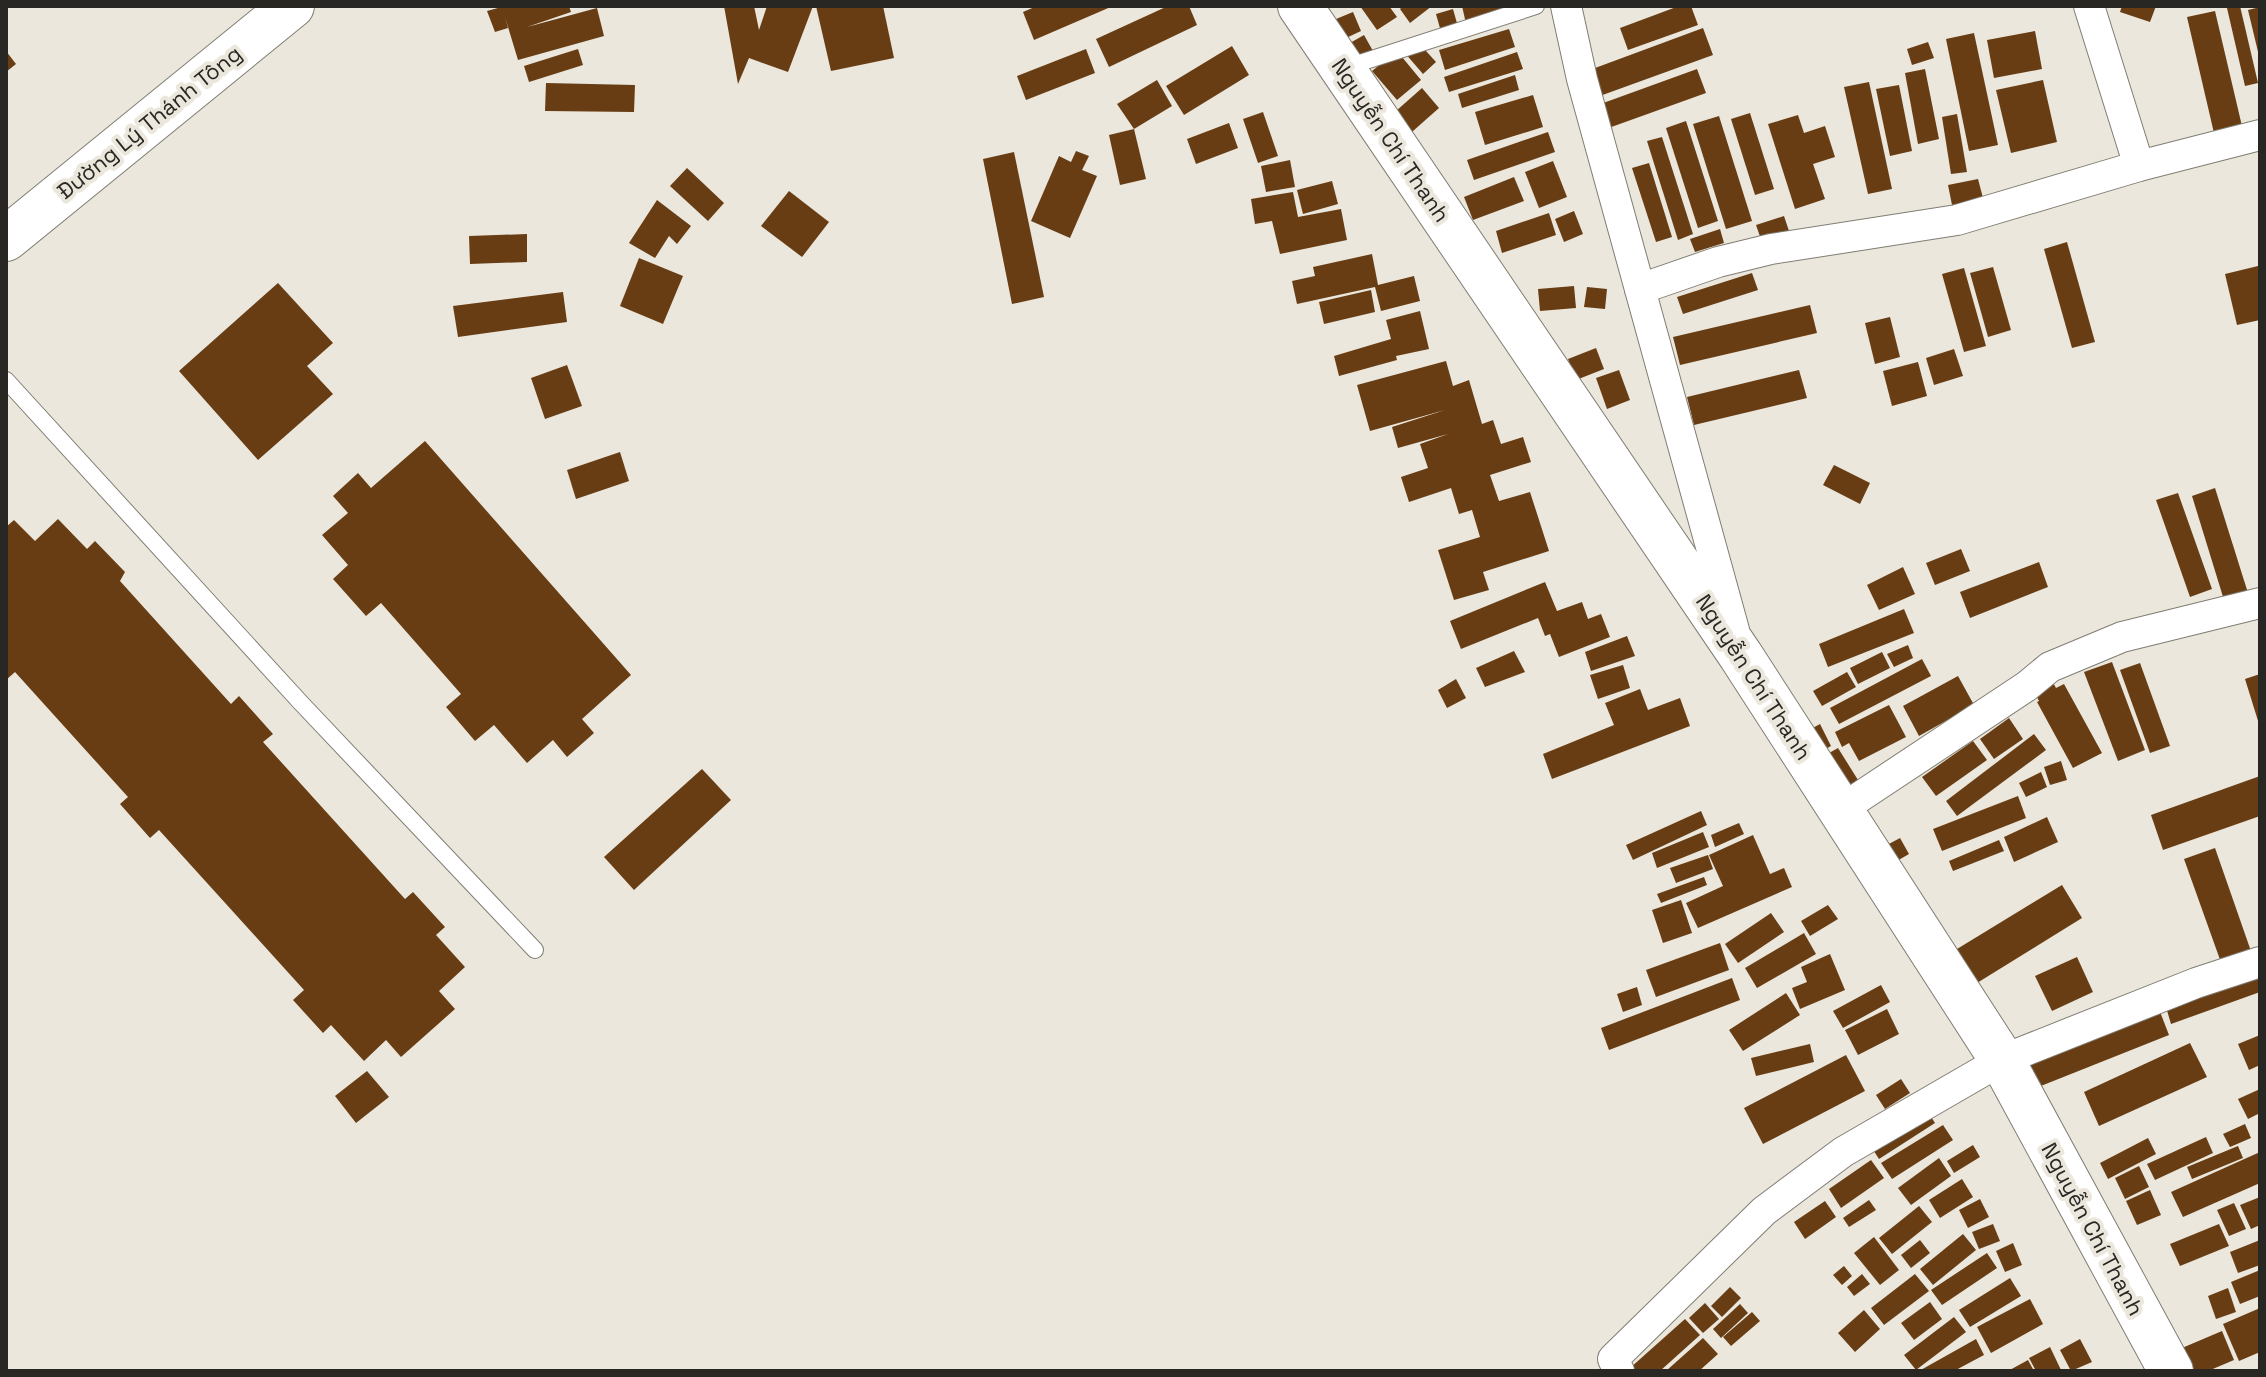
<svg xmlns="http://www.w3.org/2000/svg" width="2266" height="1377" font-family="'Space Grotesk',sans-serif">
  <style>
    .building { fill: #683d14 }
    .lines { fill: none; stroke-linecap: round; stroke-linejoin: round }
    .lane-casing { stroke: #807d73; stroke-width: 18 }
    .street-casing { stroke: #807d73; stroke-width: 32 }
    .secondary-casing { stroke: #807d73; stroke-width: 46 }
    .lane { stroke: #fff; stroke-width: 16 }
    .street { stroke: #fff; stroke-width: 30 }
    .secondary { stroke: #fff; stroke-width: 44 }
    .labels { text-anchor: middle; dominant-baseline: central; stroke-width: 8; stroke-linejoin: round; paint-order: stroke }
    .street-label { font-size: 22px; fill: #282723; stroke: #ebe7dc }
  </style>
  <rect width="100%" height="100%" fill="#ebe7dc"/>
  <!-- building -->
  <g class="building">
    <path d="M505,6H569L571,12L527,27L597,8L604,36L518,60L505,17L508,28L495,32L487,11Z"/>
    <path d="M724,6H754L759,30L767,6H813L788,72L749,58L738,84Z"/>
    <path d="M816,6H883L894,58L831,71Z"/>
    <path d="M1037,6H1113L1034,40L1023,12Z"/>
    <path d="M1168,6H1189L1197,25L1109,67L1096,39Z"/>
    <path d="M1360,6H1389L1397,17L1377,30Z"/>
    <path d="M1403,6H1432L1410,23L1400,9Z"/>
    <path d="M1462,6H1504L1507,19L1467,28Z"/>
    <path d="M1679,6H1691L1698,25L1628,50L1620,28Z"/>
    <path d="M2122,6H2156L2150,22L2120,12Z"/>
    <path d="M2240,6L2258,83L2245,86L2227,8Z"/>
    <path d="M2260,7V56H2259L2248,10Z"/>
    <path d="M1453,9L1460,34L1443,39L1436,14Z"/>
    <path d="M2215,11L2245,139L2217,146L2187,17Z"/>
    <path d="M1353,12L1361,31L1344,39L1336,19Z"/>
    <path d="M1703,28L1713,55L1597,97L1587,71Z"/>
    <path d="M1509,29L1515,47L1445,70L1439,50Z"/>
    <path d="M2035,31L2042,69L1994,78L1987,40Z"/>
    <path d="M1974,33L1998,145L1969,151L1946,39Z"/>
    <path d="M1364,35L1373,51L1345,67L1336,51Z"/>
    <path d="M1417,41L1436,62L1423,74L1404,52Z"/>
    <path d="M1928,42L1934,58L1912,65L1907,49Z"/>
    <path d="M1232,46L1249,75L1184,115L1166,86Z"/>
    <path d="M578,49L583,65L529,82L524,66Z"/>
    <path d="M1086,49L1095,73L1026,100L1017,76Z"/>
    <path d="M6,51L16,64L6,72Z"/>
    <path d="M1397,51L1421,80L1397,100L1372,71Z"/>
    <path d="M1517,52L1523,69L1449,92L1444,77Z"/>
    <path d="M1697,69L1706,93L1603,130L1595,106Z"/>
    <path d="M1925,69L1939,139L1918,144L1905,73Z"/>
    <path d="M1515,75L1519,90L1462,108L1458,94Z"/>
    <path d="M1157,80L1172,106L1134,129L1117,104Z"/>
    <path d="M2043,80L2057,142L2011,153L1996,90Z"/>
    <path d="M1869,82L1892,189L1868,194L1844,87Z"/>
    <path d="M546,83L635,85L634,112L545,111Z"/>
    <path d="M1899,85L1912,151L1890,156L1876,89Z"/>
    <path d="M1422,88L1439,108L1404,139L1387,119Z"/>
    <path d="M1533,95L1543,127L1485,145L1475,112Z"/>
    <path d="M1263,112L1278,156L1258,163L1243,119Z"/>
    <path d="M1750,113L1774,189L1755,195L1731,119Z"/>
    <path d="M1957,114L1967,172L1951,174L1942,117Z"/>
    <path d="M1798,115L1804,133L1825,126L1835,157L1813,164L1825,199L1795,209L1768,124Z"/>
    <path d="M1719,116L1752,221L1726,229L1693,124Z"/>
    <path d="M1686,121L1718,221L1698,228L1666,128Z"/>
    <path d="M1229,123L1238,148L1196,164L1187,139Z"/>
    <path d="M1134,129L1146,179L1120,185L1109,135Z"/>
    <path d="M1548,132L1555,152L1474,180L1467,160Z"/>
    <path d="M1662,137L1693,234L1678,240L1647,141Z"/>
    <path d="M1076,151L1089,156L1082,170L1097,176L1070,238L1031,221L1059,156L1071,162Z"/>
    <path d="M1014,152L1044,297L1012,304L983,159Z"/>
    <path d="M1290,160L1295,187L1266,192L1261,166Z"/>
    <path d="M1553,161L1567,197L1539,208L1525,172Z"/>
    <path d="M1649,163L1672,237L1656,242L1632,168Z"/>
    <path d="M687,168L724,203L708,221L670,186Z"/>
    <path d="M1514,177L1524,201L1473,220L1464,197Z"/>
    <path d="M1978,179L1983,198L1952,205L1948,185Z"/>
    <path d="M1332,181L1338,204L1303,214L1297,190Z"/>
    <path d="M789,191L829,222L802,257L761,226Z"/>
    <path d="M1293,192L1298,217L1341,209L1347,240L1280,254L1272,221L1255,224L1251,199Z"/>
    <path d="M657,200L691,226L677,244L669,236L655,258L629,243Z"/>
    <path d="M1574,211L1583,234L1564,242L1555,219Z"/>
    <path d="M1549,213L1556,235L1502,253L1496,231Z"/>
    <path d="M1784,216L1791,237L1763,245L1756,225Z"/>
    <path d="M1720,229L1724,243L1695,252L1690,239Z"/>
    <path d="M527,234V262L470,264L469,236Z"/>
    <path d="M2067,242L2095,342L2072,348L2044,249Z"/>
    <path d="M1372,254L1378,285L1414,276L1420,301L1381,311L1375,287L1297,304L1292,281L1315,276L1313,267Z"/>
    <path d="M639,258L683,276L663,324L620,306Z"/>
    <path d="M2258,266L2260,320L2237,325L2225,274Z"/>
    <path d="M1993,267L2011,330L1988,337L1970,273Z"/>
    <path d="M1964,268L1986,346L1964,352L1942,274Z"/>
    <path d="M1752,273L1758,290L1683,314L1677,297Z"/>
    <path d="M278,283L333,343L307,366L333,394L258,460L179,371Z"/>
    <path d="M1574,286L1576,308L1540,311L1538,289Z"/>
    <path d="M1587,287L1607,289L1605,309L1584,307Z"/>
    <path d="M1371,290L1375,312L1324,324L1319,302Z"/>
    <path d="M563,292L567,322L458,337L453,306Z"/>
    <path d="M1810,305L1817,333L1680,365L1673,337Z"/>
    <path d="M1420,311L1429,349L1396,356L1397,360L1339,376L1334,356L1391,339L1386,320Z"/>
    <path d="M1890,317L1900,357L1875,364L1865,323Z"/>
    <path d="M1596,348L1604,369L1576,380L1568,359Z"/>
    <path d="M1954,349L1963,376L1934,385L1926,358Z"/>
    <path d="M1446,361L1453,386L1469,380L1482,424L1493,420L1501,444L1523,437L1531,462L1490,475L1499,501L1530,492L1549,551L1483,572L1489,590L1454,600L1438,550L1480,537L1472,510L1459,514L1451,488L1409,502L1401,477L1428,468L1420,444L1448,434L1398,448L1392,427L1445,410L1370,431L1357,385Z"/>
    <path d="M1918,362L1927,396L1892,406L1883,371Z"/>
    <path d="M567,365L582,406L545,419L531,378Z"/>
    <path d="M1619,370L1630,400L1607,409L1596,378Z"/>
    <path d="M1799,370L1807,398L1694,425L1687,397Z"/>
    <path d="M425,441L631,675L582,719L594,733L567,757L553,740L527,763L494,725L475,741L446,707L461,694L381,603L366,616L333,579L348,565L322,535L348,513L333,496L358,473L371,488Z"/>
    <path d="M620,452L629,481L576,499L567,470Z"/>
    <path d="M1834,465L1870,483L1860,504L1823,485Z"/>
    <path d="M2215,488L2248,593L2224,600L2192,496Z"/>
    <path d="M2178,493L2212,589L2190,597L2156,500Z"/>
    <path d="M58,519L87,549L95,541L125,572L120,581L231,704L239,696L273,734L263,742L405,899L413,892L445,927L436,935L465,967L439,991L455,1009L401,1057L386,1040L364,1061L331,1025L323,1033L293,1000L304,990L159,830L150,838L120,804L128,797L15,672L6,680V527L14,520L35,541Z"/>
    <path d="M1961,549L1970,571L1935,585L1926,563Z"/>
    <path d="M2039,562L2048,587L1970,618L1960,592Z"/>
    <path d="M1903,567L1915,594L1879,610L1867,585Z"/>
    <path d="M1545,582L1557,611L1582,602L1588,619L1601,614L1610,637L1559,657L1550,634L1545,636L1538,618L1461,649L1450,621Z"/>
    <path d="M1904,609L1914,633L1828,667L1819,644Z"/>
    <path d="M1627,636L1635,656L1591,671L1585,652Z"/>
    <path d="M1908,645L1913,658L1894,667L1887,654Z"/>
    <path d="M1514,651L1525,672L1485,687L1476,668Z"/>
    <path d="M1882,652L1890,668L1858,684L1850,668Z"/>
    <path d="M1922,659L1931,676L1839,724L1830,708Z"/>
    <path d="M2112,662L2145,750L2118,761L2084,672Z"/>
    <path d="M2140,663L2170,746L2150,753L2120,670Z"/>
    <path d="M1623,665L1630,688L1598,699L1590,675Z"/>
    <path d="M1847,672L1856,687L1822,706L1813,691Z"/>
    <path d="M2260,674V724H2259L2245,679Z"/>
    <path d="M1958,676L1974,705L1919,736L1903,706Z"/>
    <path d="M1456,679L1466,698L1447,708L1438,690Z"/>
    <path d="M2051,679L2056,688L2064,684L2102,753L2073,768L2037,702L2039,701L2033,689Z"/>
    <path d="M1640,689L1648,710L1680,698L1690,726L1552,779L1543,754L1614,725L1605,703Z"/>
    <path d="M1889,705L1906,737L1859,761L1849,743L1842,747L1835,732Z"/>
    <path d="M2009,718L2023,739L1994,759L1980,739Z"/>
    <path d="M1820,724L1831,746L1811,757L1800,735Z"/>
    <path d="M2034,734L2046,750L1957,816L1946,801Z"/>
    <path d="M1973,741L1987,760L1936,796L1922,777Z"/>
    <path d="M1838,748L1858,780L1835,794L1815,761Z"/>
    <path d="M2061,761L2067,780L2050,785L2044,767Z"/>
    <path d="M702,769L731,800L634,890L604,857Z"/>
    <path d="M2041,772L2047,787L2026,797L2019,783Z"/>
    <path d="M2260,776V816L2163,850L2151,815Z"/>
    <path d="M2018,796L2026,818L1942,851L1933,829Z"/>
    <path d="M1701,811L1707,825L1633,860L1626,845Z"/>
    <path d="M2047,817L2058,842L2014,862L2004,837Z"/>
    <path d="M1739,823L1744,834L1715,847L1711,835Z"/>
    <path d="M1703,832L1709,847L1657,868L1652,853Z"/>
    <path d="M1753,835L1770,874L1784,868L1792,887L1698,928L1686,903L1723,886L1709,855Z"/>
    <path d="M1900,838L1909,854L1883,869L1874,852Z"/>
    <path d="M1999,840L2004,851L1953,871L1949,861Z"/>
    <path d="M2215,848L2253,957L2223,968L2184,859Z"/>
    <path d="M1708,855L1713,869L1676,883L1670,868Z"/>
    <path d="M1704,877L1707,885L1661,903L1657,894Z"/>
    <path d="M2062,885L2082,918L1977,983L1957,949Z"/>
    <path d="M1681,900L1692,933L1663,943L1652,910Z"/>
    <path d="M1828,905L1838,919L1810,936L1801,921Z"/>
    <path d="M1771,913L1784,932L1738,963L1725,944Z"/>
    <path d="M1804,933L1816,954L1757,988L1745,968Z"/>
    <path d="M1720,943L1729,970L1656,997L1646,970Z"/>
    <path d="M1830,954L1845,990L1800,1009L1792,988L1807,982L1801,967Z"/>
    <path d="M2077,957L2093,992L2052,1011L2035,976Z"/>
    <path d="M2260,973V992L2171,1024L2166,1007Z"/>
    <path d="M1732,978L1740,1000L1609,1050L1601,1028Z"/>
    <path d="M1881,985L1890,1002L1843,1028L1833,1011Z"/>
    <path d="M1637,987L1642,1005L1623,1012L1617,994Z"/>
    <path d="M1786,993L1800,1015L1743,1051L1729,1030Z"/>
    <path d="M2157,1004L2169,1035L2021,1094L2010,1063Z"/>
    <path d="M1887,1009L1899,1034L1858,1055L1845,1030Z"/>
    <path d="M2260,1035V1065L2249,1070L2238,1044Z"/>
    <path d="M2190,1043L2207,1077L2099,1126L2084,1092Z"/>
    <path d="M1810,1044L1814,1062L1756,1076L1751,1058Z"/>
    <path d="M1846,1055L1865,1091L1763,1144L1744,1108Z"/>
    <path d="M367,1071L389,1097L356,1123L335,1096Z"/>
    <path d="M1901,1079L1910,1093L1885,1109L1876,1095Z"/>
    <path d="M2260,1089V1113L2248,1119L2238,1099Z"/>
    <path d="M1926,1109L1935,1123L1879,1159L1870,1145Z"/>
    <path d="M2245,1124L2251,1138L2230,1147L2223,1134Z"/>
    <path d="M1943,1125L1953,1140L1892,1179L1881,1163Z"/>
    <path d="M2206,1137L2213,1153L2155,1180L2147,1164Z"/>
    <path d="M2148,1138L2156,1154L2108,1179L2100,1163Z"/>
    <path d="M1973,1145L1980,1157L1954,1173L1947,1161Z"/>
    <path d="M2238,1146L2243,1158L2192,1179L2187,1167Z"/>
    <path d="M2260,1152V1183L2183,1217L2171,1192Z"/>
    <path d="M1939,1158L1951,1176L1911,1205L1898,1188Z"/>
    <path d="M1871,1160L1884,1178L1841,1208L1829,1189Z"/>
    <path d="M2139,1166L2149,1187L2125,1199L2115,1178Z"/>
    <path d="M1962,1179L1973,1197L1940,1218L1929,1200Z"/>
    <path d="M2150,1190L2161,1215L2137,1225L2126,1201Z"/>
    <path d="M2260,1197V1225L2251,1229L2240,1205Z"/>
    <path d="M1980,1199L1989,1217L1968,1228L1959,1210Z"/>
    <path d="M1869,1200L1876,1210L1849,1227L1843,1218Z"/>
    <path d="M1825,1201L1836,1217L1805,1239L1794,1222Z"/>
    <path d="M2234,1203L2246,1229L2229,1236L2217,1210Z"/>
    <path d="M1919,1206L1932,1222L1892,1254L1879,1238Z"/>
    <path d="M1993,1224L2000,1241L1979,1249L1972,1232Z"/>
    <path d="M2219,1224L2229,1246L2180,1266L2170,1244Z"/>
    <path d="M1963,1234L1976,1250L1933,1285L1920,1269Z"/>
    <path d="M1874,1237L1899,1270L1880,1285L1854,1253Z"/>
    <path d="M1920,1240L1930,1253L1911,1268L1901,1255Z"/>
    <path d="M2260,1240V1265L2238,1273L2230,1252Z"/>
    <path d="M2013,1243L2022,1265L2005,1272L1996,1251Z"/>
    <path d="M1987,1253L1997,1268L1942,1305L1931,1290Z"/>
    <path d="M1844,1266L1852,1276L1842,1285L1833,1275Z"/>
    <path d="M2260,1270V1296L2240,1304L2231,1282Z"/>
    <path d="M1862,1274L1870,1284L1854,1296L1847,1287Z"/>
    <path d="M1915,1274L1929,1291L1884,1325L1871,1308Z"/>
    <path d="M2010,1278L2021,1296L1970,1327L1959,1310Z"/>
    <path d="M1730,1287L1741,1298L1722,1317L1711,1306Z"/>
    <path d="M2228,1288L2236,1312L2216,1319L2208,1296Z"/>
    <path d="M2030,1299L2043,1324L1991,1353L1977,1327Z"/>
    <path d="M1930,1302L1942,1319L1914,1340L1901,1323Z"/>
    <path d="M1705,1303L1719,1319L1703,1333L1689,1318Z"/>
    <path d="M1740,1304L1748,1313L1721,1338L1713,1329Z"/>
    <path d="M2260,1308V1352L2239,1361L2223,1324Z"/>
    <path d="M1864,1310L1880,1329L1855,1352L1838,1333Z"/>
    <path d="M1752,1312L1760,1321L1731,1346L1723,1337Z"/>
    <path d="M1954,1317L1966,1332L1916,1370L1904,1355Z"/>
    <path d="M1685,1319L1700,1335L1660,1371H1633L1630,1368Z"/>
    <path d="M2222,1331L2234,1360L2208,1371H2192L2182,1348Z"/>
    <path d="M1703,1338L1718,1354L1699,1371H1666Z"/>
    <path d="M1976,1339L1984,1355L1954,1371H1919Z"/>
    <path d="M2080,1339L2092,1362L2071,1371L2060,1350Z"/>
    <path d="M2050,1347L2061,1370L2036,1371L2029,1358Z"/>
    <path d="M2028,1360L2034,1371H2008Z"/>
  </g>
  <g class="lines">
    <!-- lane casing -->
    <g class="lane-casing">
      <g id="lane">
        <path d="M1344,68L1536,6"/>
        <path d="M6,380L301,703L535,950"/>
      </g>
    </g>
    <!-- street casing -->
    <g class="street-casing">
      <g id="street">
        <path d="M1566,6L1582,79L1734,630"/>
        <path d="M2089,6L2139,166"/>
        <path d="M1640,289L1718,262L1771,249L1957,220L2139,166L2260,135"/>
        <path d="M1840,810L2027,686L2050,667L2122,637L2260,603"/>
        <path d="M1619,1371L1613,1359L1764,1211L1843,1152L2002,1060L2196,983L2260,962"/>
      </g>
    </g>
    <!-- secondary casing -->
    <g class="secondary-casing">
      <g id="secondary">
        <path d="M1300,6L1741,656L2002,1060L2171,1371"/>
        <path d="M6,239L292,6"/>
      </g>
    </g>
    <!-- lane -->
    <use href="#lane" class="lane"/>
    <!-- street -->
    <use href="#street" class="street"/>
    <!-- secondary -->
    <use href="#secondary" class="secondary"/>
  </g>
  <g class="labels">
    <!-- street labels -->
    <g class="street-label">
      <text transform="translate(149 122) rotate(-39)">Đường Lý Thánh Tông</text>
      <text transform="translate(1391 140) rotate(56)">Nguyễn Chí Thanh</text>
      <text transform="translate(1754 677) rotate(57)">Nguyễn Chí Thanh</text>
      <text transform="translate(2093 1229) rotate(62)">Nguyễn Chí Thanh</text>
    </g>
  </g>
  <!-- border -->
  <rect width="2266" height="1377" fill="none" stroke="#282723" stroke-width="16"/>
</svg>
